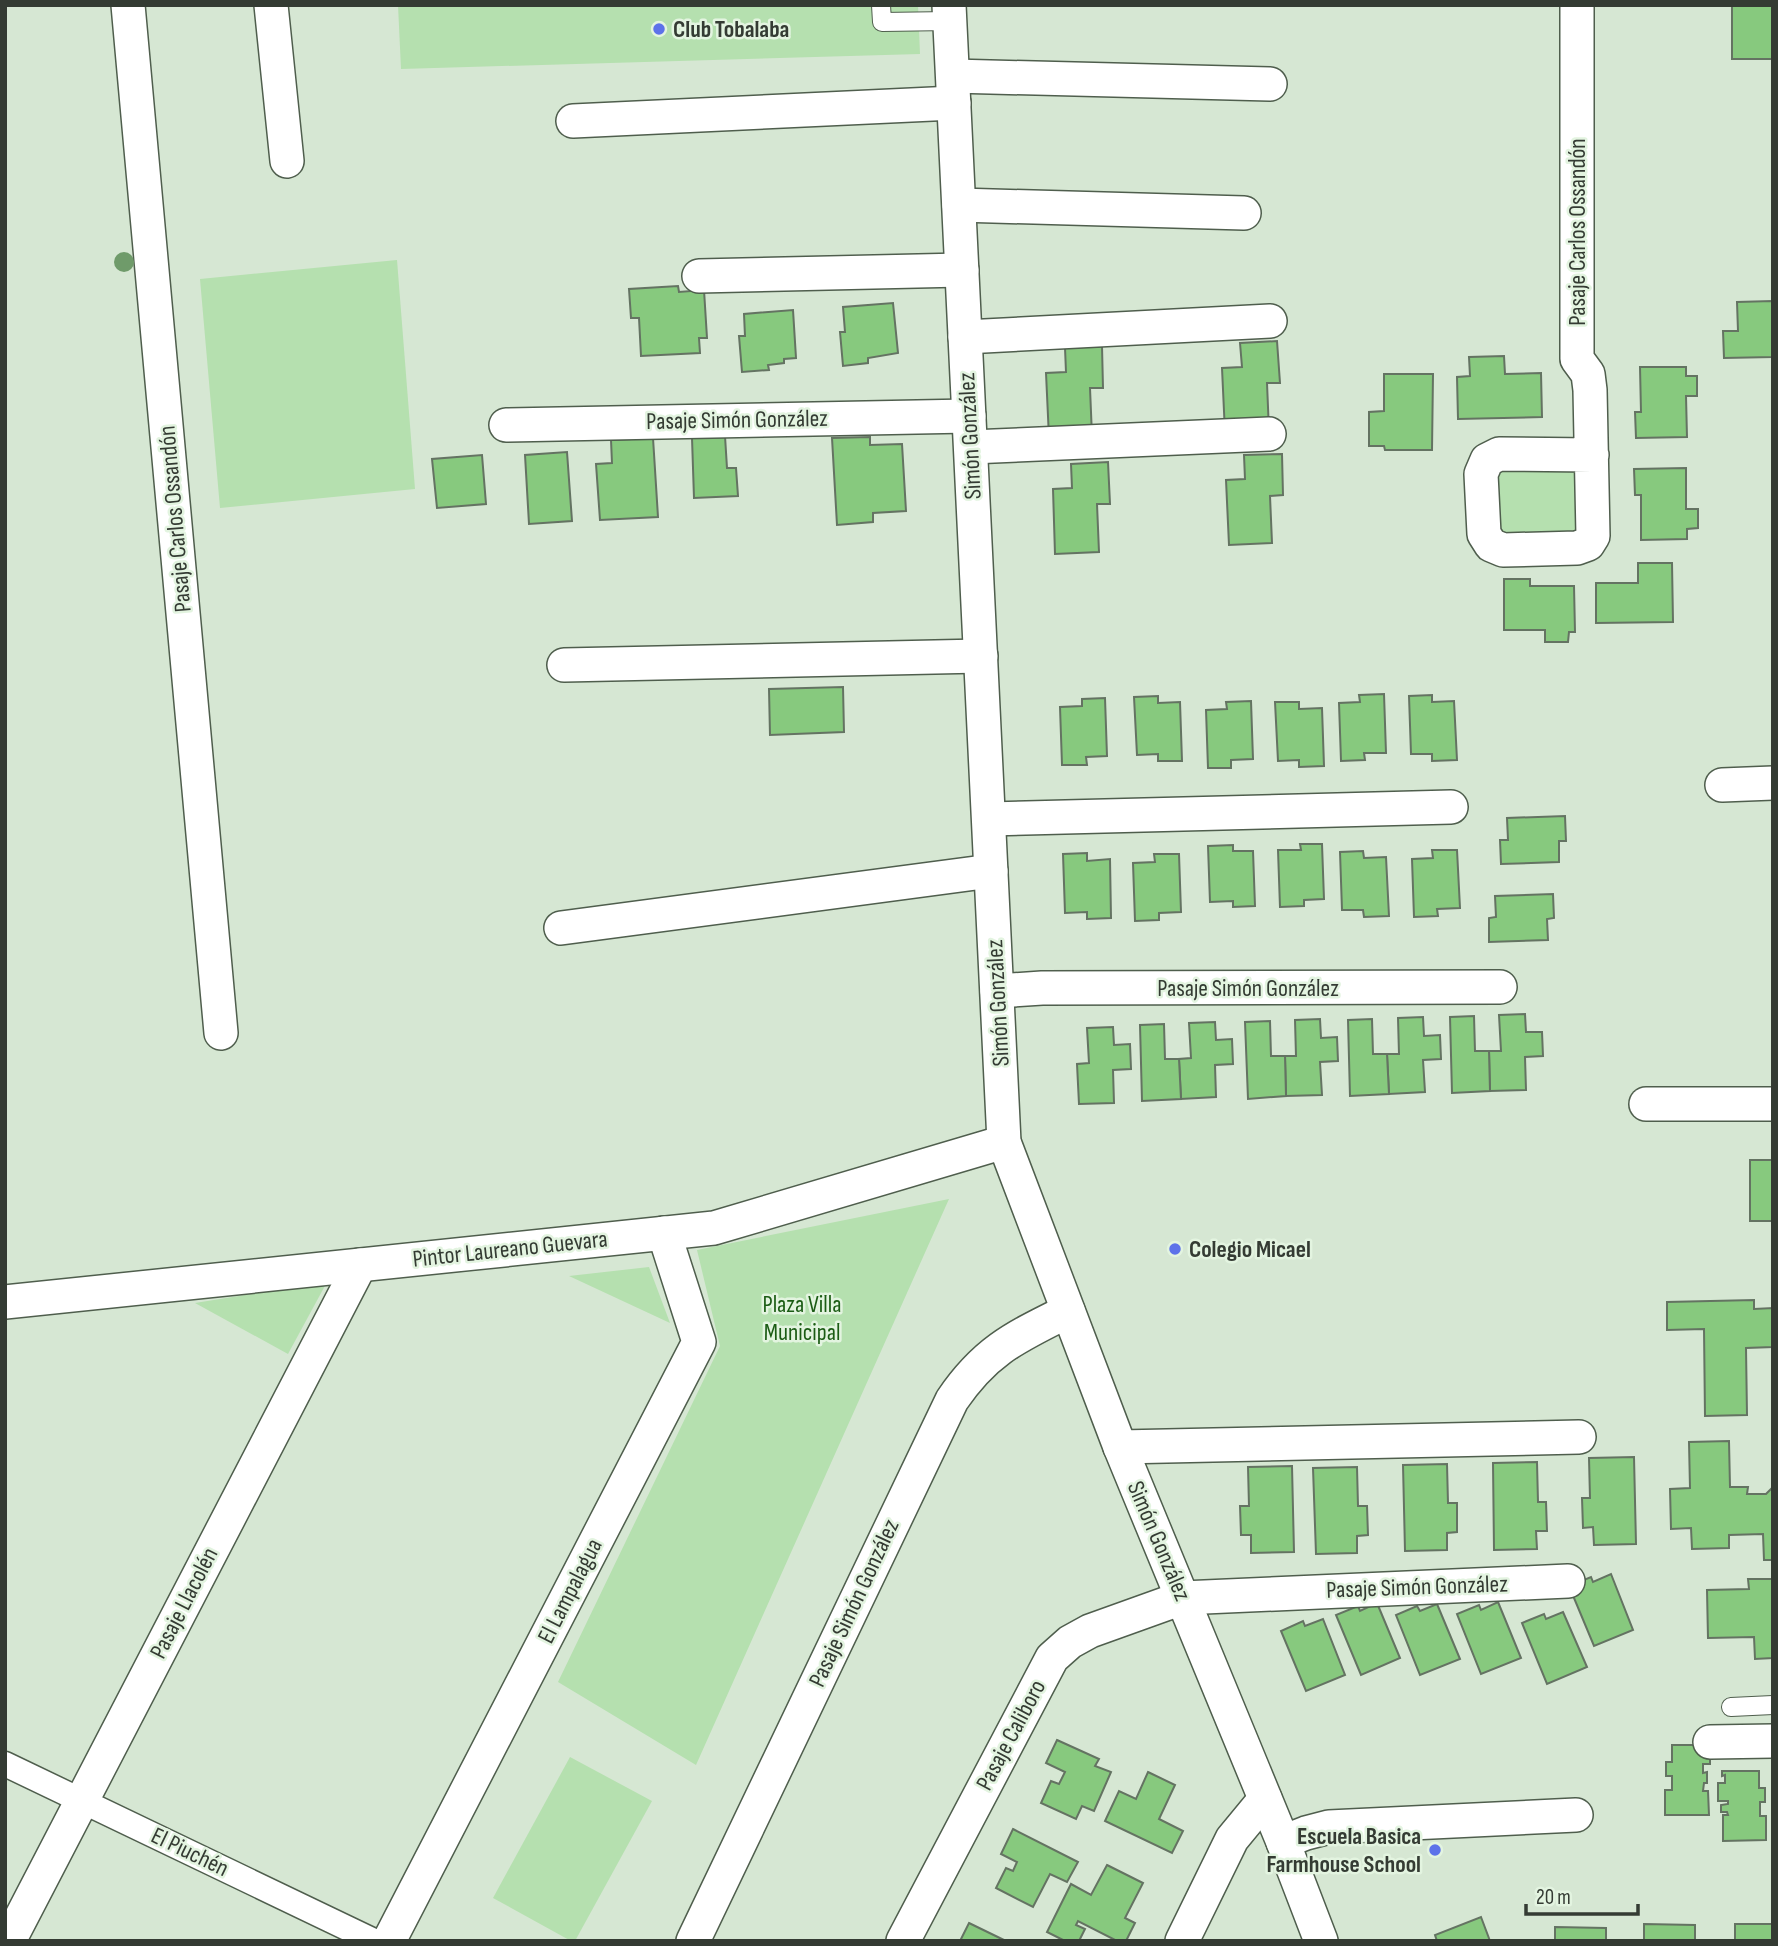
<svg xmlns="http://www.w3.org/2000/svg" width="1778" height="1946" font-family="'Sofia Sans Condensed',sans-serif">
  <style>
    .green { fill: #b5e0af }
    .building { fill: #87c97e; stroke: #647362; stroke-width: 2 }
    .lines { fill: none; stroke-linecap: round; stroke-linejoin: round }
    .service-casing { stroke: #4f5e4d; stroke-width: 20 }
    .pedestrian-casing { stroke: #4f5e4d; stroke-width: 27 }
    .minor-casing { stroke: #4f5e4d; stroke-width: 36 }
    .service { stroke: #fff; stroke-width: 18 }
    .pedestrian { stroke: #fff; stroke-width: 24 }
    .minor { stroke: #fff; stroke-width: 33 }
    .tree { fill: #6f9b6a }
    .poi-dot { fill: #5d72e9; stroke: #e3f4e0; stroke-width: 2.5 }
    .labels { text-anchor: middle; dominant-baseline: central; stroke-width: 5; stroke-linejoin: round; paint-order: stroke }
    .poi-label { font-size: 24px; font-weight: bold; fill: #343b33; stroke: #e3f4e0; text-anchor: start }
    .street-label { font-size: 24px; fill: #343b33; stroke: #e3f4e0 }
    .park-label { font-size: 24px; fill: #1b5c14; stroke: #e3f4e0 }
  </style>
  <rect width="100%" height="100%" fill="#d6e7d3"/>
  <!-- green -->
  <g class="green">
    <path d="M398,5H918L920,54L401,69Z"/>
    <path d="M397,260L415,489L220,508L200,279Z"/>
    <path d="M1580,467V536H1497V468Z"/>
    <path d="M949,1199L696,1765L558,1682L720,1346L697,1250Z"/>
    <path d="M649,1267L670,1323L569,1276Z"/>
    <path d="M327,1282L288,1354L195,1303Z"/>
    <path d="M570,1757L652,1801L575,1941H571L493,1898Z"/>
  </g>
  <!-- building -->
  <g class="building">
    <rect x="1732" y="5" width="41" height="54"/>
    <path d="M678,286L679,292L704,290L707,338H699L700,353L641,356L639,318H631L629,289Z"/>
    <path d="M1772,301L1773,357L1724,358L1723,331H1738L1737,302Z"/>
    <path d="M893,303L898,353L868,358V363L843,366L840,332H845L843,307Z"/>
    <path d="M793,310L796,358L784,359V363L768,365L769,370L742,372L739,336H745L744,314Z"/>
    <path d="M1277,341L1280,383H1267L1269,431L1225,433L1222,368L1242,367L1240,343Z"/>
    <path d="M1102,346L1103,388H1090L1092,436L1049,438L1046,373L1066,372L1065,348Z"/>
    <path d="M1504,356L1505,374L1541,373L1542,417L1458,419L1457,377L1470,376L1469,357Z"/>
    <path d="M1640,367H1686V376H1697V396H1686L1687,437L1636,438L1635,412H1641Z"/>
    <path d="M1384,374H1433L1432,450H1385L1384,446H1369V412L1384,411Z"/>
    <path d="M725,436L727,468H736L738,496L694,498L692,438Z"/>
    <path d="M870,437V445L902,444L906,511L873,513V522L837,525L832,438Z"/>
    <path d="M653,438L658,517L600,520L596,464L612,463L611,440Z"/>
    <path d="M567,452L572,521L529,524L525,455Z"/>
    <path d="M1282,454L1283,495L1270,496L1272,543L1229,545L1226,480L1245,479L1244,455Z"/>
    <path d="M482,455L486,504L437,508L432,459Z"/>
    <path d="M1108,462L1110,504H1097L1099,552L1055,554L1053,489L1072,488L1071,464Z"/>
    <path d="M1686,468V509H1698V528L1687,529V539L1641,540V495H1635L1634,469Z"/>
    <path d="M1638,563H1672L1673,622L1596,623V583H1638Z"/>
    <path d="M1504,579H1530V586H1574L1575,632H1569L1568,642H1545V630H1504Z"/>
    <path d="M843,687L844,732L770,735L769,689Z"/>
    <path d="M1384,694L1386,753H1364L1365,760L1341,761L1339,703L1360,702L1359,695Z"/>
    <path d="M1432,695V702L1454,701L1457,760L1432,761V754H1411L1409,696Z"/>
    <path d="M1158,696V703L1180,702L1182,761H1158V754L1137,755L1134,697Z"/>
    <path d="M1105,698L1107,756L1086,757L1087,765H1062L1060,707L1082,706V699Z"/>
    <path d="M1251,701L1253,759L1231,760V768H1208L1206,710L1227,709L1226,702Z"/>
    <path d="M1275,702H1299V709L1322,708L1324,766L1299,767V760L1278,761Z"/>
    <path d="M1565,816L1566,841H1559V862L1501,864L1500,840H1508L1507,818Z"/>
    <path d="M1300,844H1322L1324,899L1304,900V906L1280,907L1278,850H1301Z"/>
    <path d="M1233,845V851H1253L1255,906L1233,907V901L1210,902L1208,846Z"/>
    <path d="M1432,850H1457L1460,908L1437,909L1438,916L1414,917L1412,859L1433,858Z"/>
    <path d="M1363,851L1364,858L1386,857L1389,916L1364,917L1363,910H1342L1340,852Z"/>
    <path d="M1087,853V861L1110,859L1111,918L1087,919V912L1065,913L1063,854Z"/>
    <path d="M1154,854H1179L1181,912L1159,913V920L1135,921L1133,863L1155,862Z"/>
    <path d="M1553,894L1554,918L1547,919L1548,940L1489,942V918L1496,917L1495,896Z"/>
    <path d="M1525,1014L1526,1032H1542L1543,1056L1525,1057L1526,1090L1490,1091L1489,1051H1501L1499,1015Z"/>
    <path d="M1474,1016L1475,1051H1489L1490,1091L1452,1093L1450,1017Z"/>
    <path d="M1423,1017L1424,1036L1440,1035L1441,1059L1423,1060L1425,1092L1389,1094L1387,1054H1399L1398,1018Z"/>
    <path d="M1320,1019L1321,1038L1337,1037L1338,1061L1320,1062L1322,1095L1286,1096L1285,1056H1296L1295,1020Z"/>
    <path d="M1372,1019L1373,1054H1387L1389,1094L1350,1096L1348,1020Z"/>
    <path d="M1270,1021L1271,1056H1285L1286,1096L1248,1099L1245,1022Z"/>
    <path d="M1215,1022L1216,1040L1232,1039L1233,1064L1215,1065L1216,1097L1181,1099L1179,1059L1191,1058L1189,1023Z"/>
    <path d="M1164,1024L1165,1059H1179L1181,1099L1142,1101L1140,1025Z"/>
    <path d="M1113,1027L1114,1045L1130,1044L1131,1069L1113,1070L1114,1103L1079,1104L1077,1064L1089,1063L1087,1028Z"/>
    <rect x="1750" y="1160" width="23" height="61"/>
    <path d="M1754,1300V1309L1773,1308V1347L1746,1348L1747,1415L1705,1416L1704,1329L1667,1330V1302Z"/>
    <path d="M1729,1441L1730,1487H1748L1747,1494H1766L1773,1487V1560H1764L1763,1534L1729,1535V1548L1692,1549L1691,1528L1671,1529L1670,1489L1690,1488L1689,1442Z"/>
    <path d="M1634,1457L1636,1544L1594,1545L1593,1527L1583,1528L1582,1498H1590L1589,1458Z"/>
    <path d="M1537,1462L1538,1502H1546L1547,1531H1536L1537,1549L1494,1550L1493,1463Z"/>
    <path d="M1447,1464L1448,1503H1457V1532L1447,1533V1550L1405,1551L1403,1465Z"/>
    <path d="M1292,1466L1294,1552L1251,1553V1535H1241L1240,1506H1249L1248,1467Z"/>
    <path d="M1357,1467L1358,1506H1367L1368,1535L1357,1536V1553L1316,1554L1313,1468Z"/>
    <path d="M1611,1574L1633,1630L1594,1646L1569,1586L1591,1577L1593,1582Z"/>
    <path d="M1748,1579H1773V1658L1755,1659L1754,1637L1708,1638L1707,1590L1749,1589Z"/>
    <path d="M1498,1602L1521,1658L1481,1674L1457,1614L1479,1605L1481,1610Z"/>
    <path d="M1377,1603L1400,1658L1361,1675L1336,1615L1358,1606L1360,1611Z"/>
    <path d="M1437,1604L1460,1659L1420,1675L1396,1615L1417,1606L1420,1611Z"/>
    <path d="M1563,1612L1587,1667L1547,1684L1522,1623L1544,1614L1546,1619Z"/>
    <path d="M1323,1619L1345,1675L1306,1691L1281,1631L1303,1621L1305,1626Z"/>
    <path d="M1057,1740L1099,1759L1095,1766L1111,1772L1094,1811L1082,1806L1076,1819L1041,1803L1051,1781L1059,1784L1065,1772L1046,1763Z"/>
    <path d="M1672,1745H1710V1764H1703V1773L1707,1772V1783H1704L1703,1791H1708L1709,1815H1665V1790H1672V1776H1666V1762H1672Z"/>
    <path d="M1722,1771H1759V1788H1765V1802H1760V1816H1766V1840L1723,1841V1815H1728L1727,1812H1721V1805L1728,1804V1801H1718V1783H1725V1775L1722,1776Z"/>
    <path d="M1148,1772L1175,1785L1159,1819L1183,1831L1172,1853L1105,1821L1119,1791L1136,1799Z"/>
    <path d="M1013,1829L1078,1862L1067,1882L1050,1874L1033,1907L996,1888L1006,1868L1013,1871L1017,1862L1001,1854Z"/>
    <path d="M1107,1865L1143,1883L1125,1918L1135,1923L1126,1941H1117L1078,1921L1076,1925L1085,1929L1079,1941H1065L1047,1932L1071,1884L1091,1895Z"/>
    <path d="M1481,1917L1490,1941H1437L1435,1935Z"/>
    <path d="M969,1923L1006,1941H960Z"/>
    <path d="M1644,1924L1695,1925V1941H1644Z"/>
    <rect x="1735" y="1924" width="38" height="17"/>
    <path d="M1555,1927L1606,1928V1941H1555Z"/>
  </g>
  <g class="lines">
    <!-- service casing -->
    <g class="service-casing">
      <g id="service">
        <path d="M881,5L882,22L950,21"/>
        <path d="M1731,1707L1773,1705"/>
      </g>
    </g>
    <!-- pedestrian casing -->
    <g class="pedestrian-casing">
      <path id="pedestrian" d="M5,1764L374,1941"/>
    </g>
    <!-- minor casing -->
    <g class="minor-casing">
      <g id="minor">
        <path d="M128,5L221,1033"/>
        <path d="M271,5L287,161"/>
        <path d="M949,5L1004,1142L1120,1447L1283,1842L1321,1941"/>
        <path d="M1577,5V359L1588,374L1590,390L1593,536L1588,544L1577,548L1503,550L1491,545L1484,534L1481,474L1487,460L1499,454L1592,455"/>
        <path d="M953,76L1270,84"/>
        <path d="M573,121L954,103"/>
        <path d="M959,205L1244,213"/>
        <path d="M699,276L962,270"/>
        <path d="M965,337L1270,321"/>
        <path d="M506,425L969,416"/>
        <path d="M971,447L1269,434"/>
        <path d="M564,665L981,656"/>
        <path d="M1722,785L1773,783"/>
        <path d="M989,819L1451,807"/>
        <path d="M561,928L991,871"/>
        <path d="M997,991L1042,988L1500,987"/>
        <path d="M1646,1104H1773"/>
        <path d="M5,1302L714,1228L1004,1142"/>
        <path d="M1120,1447L1579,1437"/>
        <path d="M1710,1742L1773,1741"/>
        <path d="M1283,1842L1306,1833L1329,1827L1576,1815"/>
        <path d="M9,1941L360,1265"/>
        <path d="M389,1941L699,1342L664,1233"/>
        <path d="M693,1941L952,1400C986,1350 1016,1337 1068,1311"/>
        <path d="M903,1941L1052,1658L1070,1642L1090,1631L1182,1598L1568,1581"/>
        <path d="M1182,1941L1232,1839L1265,1799"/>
      </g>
    </g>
    <!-- service -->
    <use href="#service" class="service"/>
    <!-- pedestrian -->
    <use href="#pedestrian" class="pedestrian"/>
    <!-- minor -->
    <use href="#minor" class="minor"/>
  </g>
  <!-- trees -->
  <circle class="tree" cx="124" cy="262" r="10"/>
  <!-- markers -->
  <g class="poi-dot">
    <circle cx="659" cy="29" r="7"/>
    <circle cx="1175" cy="1249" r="7"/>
    <circle cx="1435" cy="1850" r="7"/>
  </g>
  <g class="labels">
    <!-- poi labels -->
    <g class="poi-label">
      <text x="673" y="29">Club Tobalaba</text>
      <text x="1189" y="1249">Colegio Micael</text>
      <text x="1421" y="1836" text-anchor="end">Escuela Basica<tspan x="1421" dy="28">Farmhouse School</tspan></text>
    </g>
    <!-- street labels -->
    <g class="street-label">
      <text transform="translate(1577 232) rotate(-90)">Pasaje Carlos Ossandón</text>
      <text transform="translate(737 420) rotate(-1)">Pasaje Simón González</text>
      <text transform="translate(970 436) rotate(-93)">Simón González</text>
      <text transform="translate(175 519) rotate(-95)">Pasaje Carlos Ossandón</text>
      <text x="1248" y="988">Pasaje Simón González</text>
      <text transform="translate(998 1003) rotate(-93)">Simón González</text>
      <text transform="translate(510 1249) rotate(-6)">Pintor Laureano Guevara</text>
      <text transform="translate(1159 1541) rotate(67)">Simón González</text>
      <text transform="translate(1417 1587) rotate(-2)">Pasaje Simón González</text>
      <text transform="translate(570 1591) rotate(-63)">El Lampalagua</text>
      <text transform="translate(184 1603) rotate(-63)">Pasaje Llacolén</text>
      <text transform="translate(854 1603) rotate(-65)">Pasaje Simón González</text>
      <text transform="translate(1011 1735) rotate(-62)">Pasaje Caliboro</text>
      <text transform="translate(190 1852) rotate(26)">El Piuchén</text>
    </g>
    <!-- park labels -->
    <g class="park-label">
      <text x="802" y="1304">Plaza Villa<tspan x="802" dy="28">Municipal</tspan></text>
    </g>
  </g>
  <!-- border -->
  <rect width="1778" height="1946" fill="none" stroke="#343b33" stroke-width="14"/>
  <!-- scale -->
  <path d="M1526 1904v10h112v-10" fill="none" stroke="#343b33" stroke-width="3.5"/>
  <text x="1536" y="1904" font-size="21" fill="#343b33" stroke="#e3f4e0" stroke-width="5" paint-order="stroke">20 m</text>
</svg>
